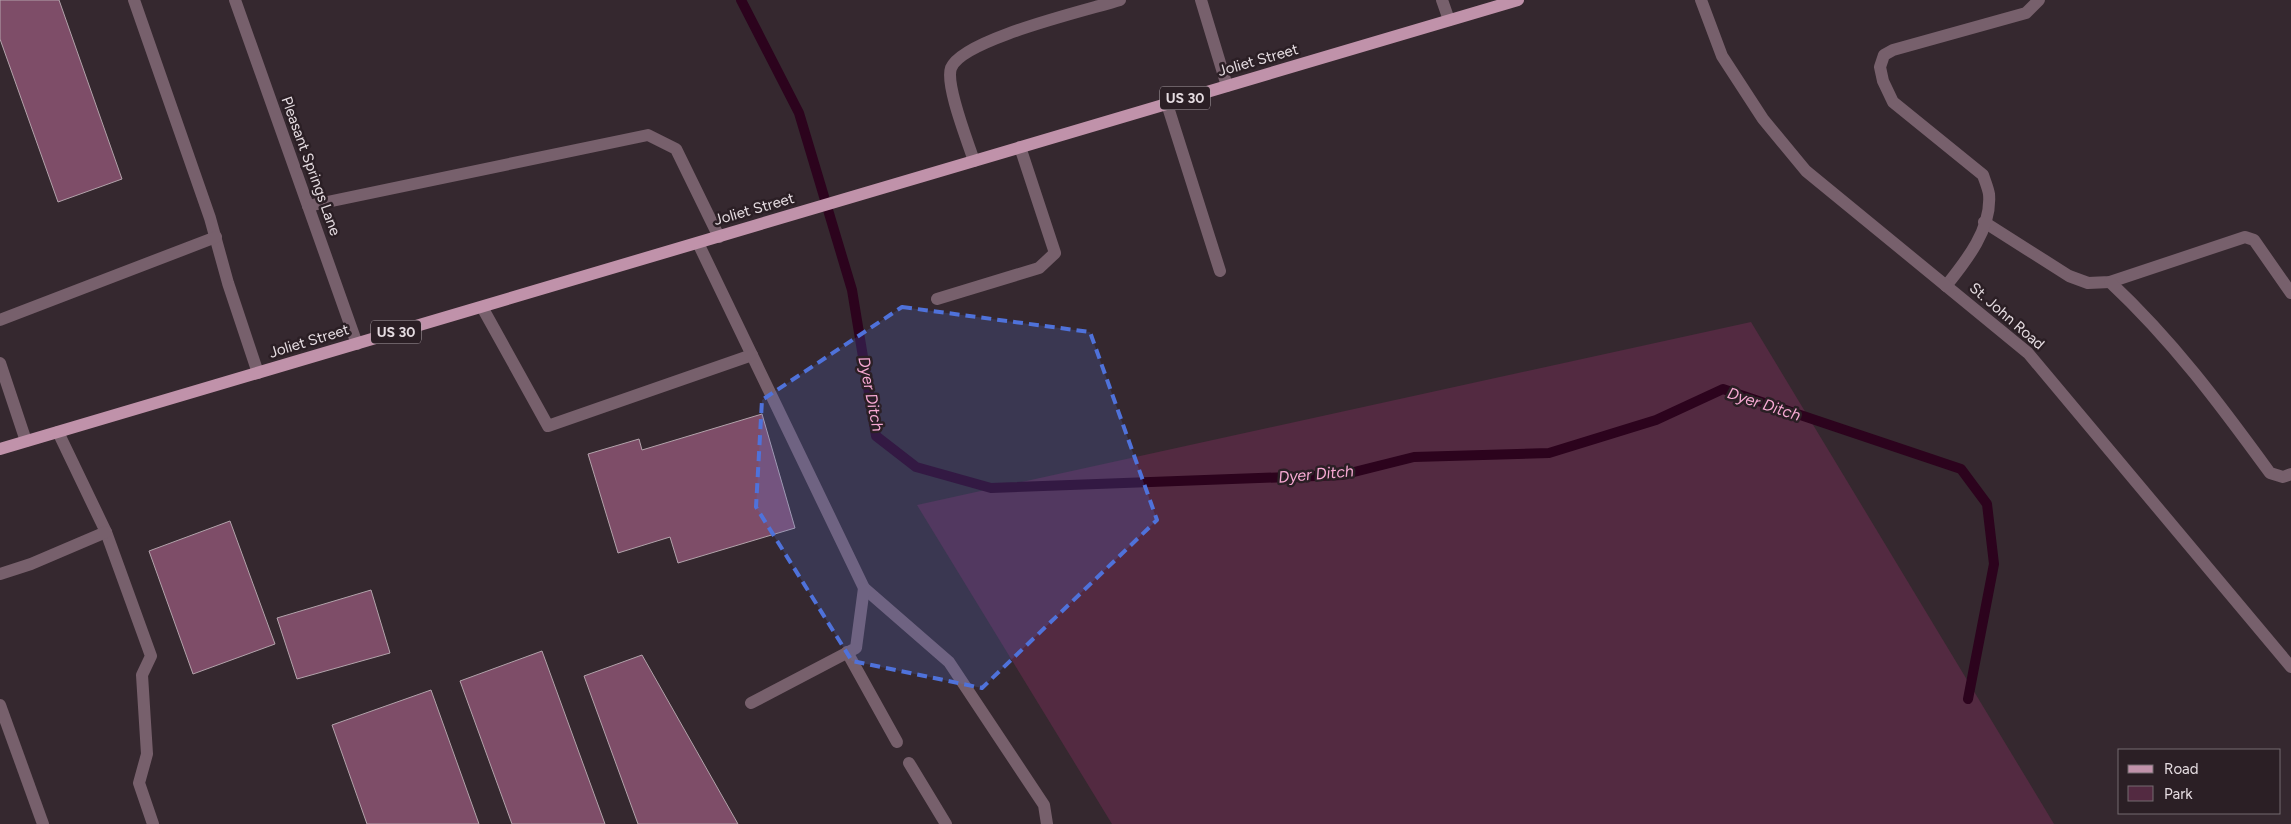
<svg xmlns="http://www.w3.org/2000/svg" width="2291" height="824" font-family="Figtree,sans-serif">
  <style>
    .green { fill: #532a41 }
    .lines { fill: none; stroke-linecap: round; stroke-linejoin: round }
    .stream { stroke: #2c031d; stroke-width: 10 }
    .building { fill: #7e4d68; stroke: #b3a3ab }
    .lane { stroke: #77606c; stroke-width: 12 }
    .street { stroke: #77606c; stroke-width: 12 }
    .primary { stroke: #c092aa; stroke-width: 12 }
    .marked { fill: #4f72da; fill-opacity: 0.2; stroke: #4f72da; stroke-width: 4; stroke-dasharray: 10 6; stroke-linejoin: round }
    .labels { text-anchor: middle; dominant-baseline: central; stroke-width: 5; stroke-linejoin: round; paint-order: stroke }
    .shield { fill: #2b1f25; stroke: #ada3a9; stroke-width: 1 }
    .shield-label { font-size: 14px; font-weight: bold; fill: #e5dce1 }
    .street-label { font-size: 15px; fill: #e5dce1; stroke: #2b1f25 }
    .water-label { font-size: 16px; font-style: italic; fill: #f7a9d3; stroke: #2b1f25 }
  </style>
  <rect width="100%" height="100%" fill="#35282f"/>
  <!-- green -->
  <path class="green" d="M1751,322L2054,824H1112L917,505Z"/>
  <g class="lines">
    <!-- stream -->
    <path class="stream" d="M741,0L799,113L852,290L876,436L916,467L991,488L1342,475L1414,457L1549,453L1656,420L1723,389L1961,469L1987,504L1994,564L1968,699"/>
  </g>
  <!-- building -->
  <g class="building">
    <path d="M0,0H59L122,179L58,202L0,39Z"/>
    <path d="M762,414L795,528L678,563L670,537L618,553L588,454L639,439L642,450Z"/>
    <path d="M230,521L275,644L193,674L149,551Z"/>
    <path d="M371,590L390,653L297,679L277,618Z"/>
    <path d="M542,651L605,824H512L460,681Z"/>
    <path d="M642,655L738,824H638L584,676Z"/>
    <path d="M431,690L479,824H367L332,725Z"/>
  </g>
  <g class="lines">
    <!-- lane -->
    <g class="lane">
      <path d="M134,0L210,218L228,283L258,373"/>
      <path d="M1201,0L1227,86"/>
      <path d="M1442,0L1449,20"/>
      <path d="M1167,104L1220,271"/>
      <path d="M974,161C968,142 945,85 951,68C962,39 1088,10 1120,0"/>
      <path d="M308,206L648,135L676,149L719,237"/>
      <path d="M1984,222L2069,276L2088,283L2110,282L2245,237L2254,240L2291,293"/>
      <path d="M698,243L864,588L949,662L1044,805L1047,824"/>
      <path d="M2110,282C2173,341 2219,403 2270,473L2283,477L2291,474"/>
      <path d="M1946,286C1966,261 1992,229 1989,194C1988,188 1985,181 1983,175L1893,102L1883,81L1880,67L1884,55L1893,50L2026,13L2039,0"/>
      <path d="M937,299L1039,268L1055,253L1020,147"/>
      <path d="M482,307L548,426L752,355"/>
      <path d="M0,320L216,237"/>
      <path d="M0,363L26,441"/>
      <path d="M58,432L106,532L151,656L142,675L147,754L139,783L153,824"/>
      <path d="M0,574L31,564L106,532"/>
      <path d="M847,652L897,742"/>
      <path d="M751,703L856,648L864,588"/>
      <path d="M0,705L43,824"/>
      <path d="M909,763L946,824"/>
    </g>
    <!-- street -->
    <g class="street">
      <path d="M235,0L357,344"/>
      <path d="M1701,0L1722,56L1763,119L1806,171L2028,353L2291,667"/>
    </g>
    <!-- primary -->
    <path class="primary" d="M0,449L1518,0"/>
  </g>
  <!-- marked area -->
  <path class="marked" d="M902,307L1090,332L1157,520L982,688L852,661L756,507L762,400Z"/>
  <g class="labels">
    <!-- shield labels -->
    <g class="shield">
      <rect x="1160" y="86.5" width="50" height="23" rx="4"/>
      <rect x="371" y="320.5" width="50" height="23" rx="4"/>
    </g>
    <g class="shield-label">
      <text x="1185" y="98">US 30</text>
      <text x="396" y="332">US 30</text>
    </g>
    <!-- street labels -->
    <g class="street-label">
      <text transform="translate(1258 60) rotate(-16)">Joliet Street</text>
      <text transform="translate(311 166) rotate(70)">Pleasant Springs Lane</text>
      <text transform="translate(754 209) rotate(-16)">Joliet Street</text>
      <text transform="translate(2007 316) rotate(41)">St. John Road</text>
      <text transform="translate(309 341) rotate(-17)">Joliet Street</text>
    </g>
    <!-- water labels -->
    <g class="water-label">
      <text transform="translate(871 394) rotate(79)">Dyer Ditch</text>
      <text transform="translate(1764 404) rotate(18)">Dyer Ditch</text>
      <text transform="translate(1316 474) rotate(-5)">Dyer Ditch</text>
    </g>
  </g>
  <!-- legend -->
  <rect x="2118" y="749" width="162" height="65" fill="#2b1f25" stroke="#756b70"/>
  <rect x="2128" y="765" width="25" height="8" fill="#c092aa" stroke="#756b70"/>
  <text x="2164" y="774" font-size="15" fill="#e5dce1">Road</text>
  <rect x="2128" y="786" width="25" height="15" fill="#532a41" stroke="#756b70"/>
  <text x="2164" y="799" font-size="15" fill="#e5dce1">Park</text>
</svg>
